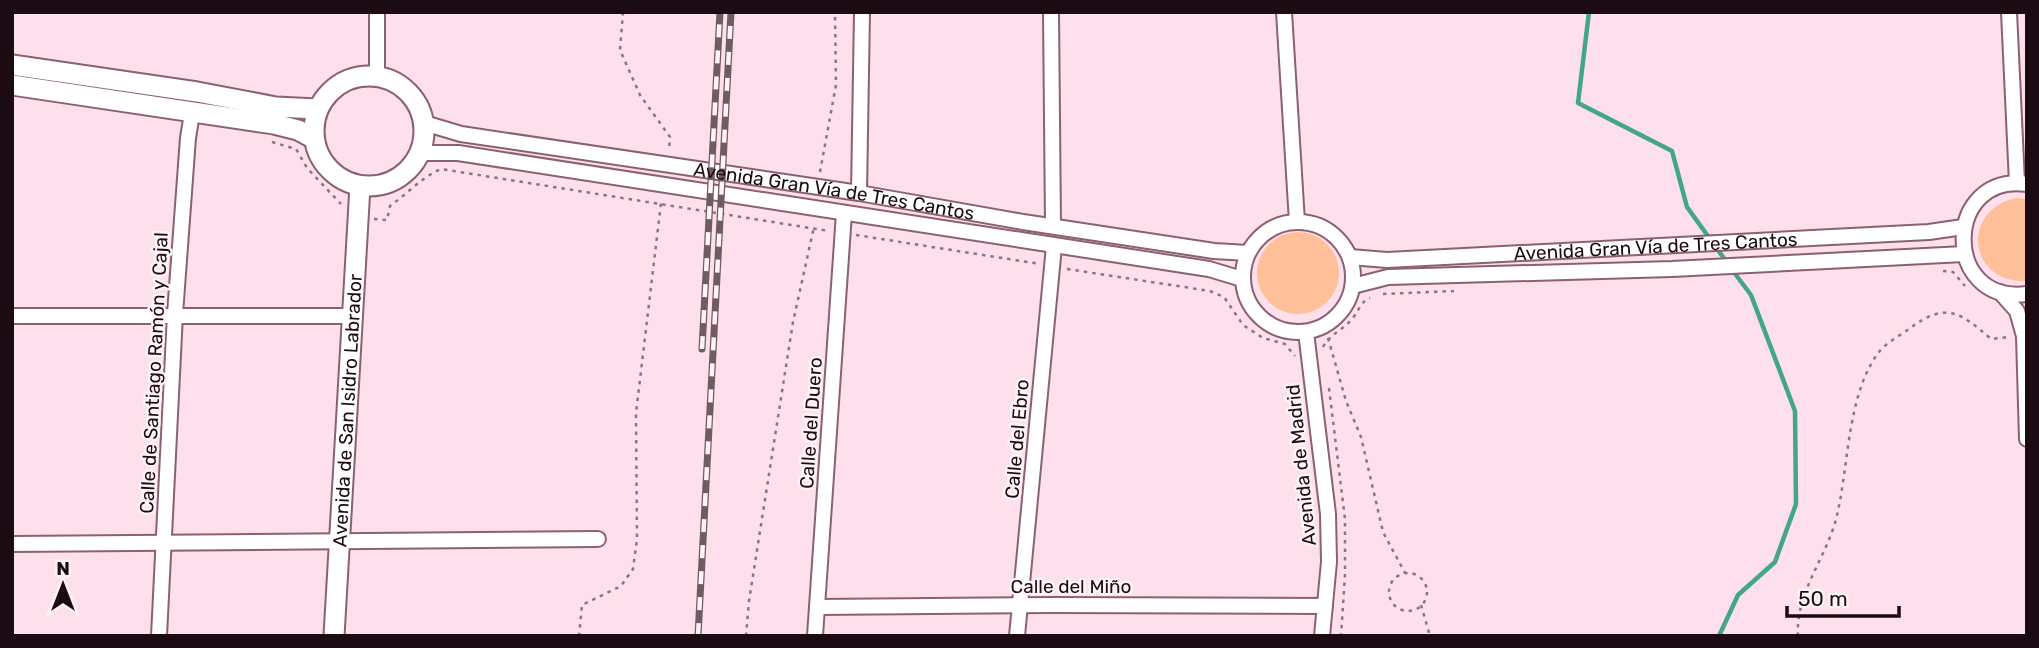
<svg xmlns="http://www.w3.org/2000/svg" width="2039" height="648" font-family="Rubik,sans-serif">
  <style>
    .green { fill: #ffbf99 }
    .lines { fill: none; stroke-linecap: round; stroke-linejoin: round }
    .stream { stroke: #43a58a; stroke-width: 4.5 }
    .street-casing { stroke: #8c6073; stroke-width: 18 }
    .secondary-casing { stroke: #8c6073; stroke-width: 23 }
    .path { stroke: #8d757f; stroke-width: 2.5; stroke-dasharray: 3.5 5; stroke-linecap: butt }
    .street { stroke: #fff; stroke-width: 14 }
    .secondary { stroke: #fff; stroke-width: 19 }
    .rail-casing { stroke: #705a64; stroke-width: 7 }
    .rail { stroke: #fef3f7; stroke-width: 4.5; stroke-dasharray: 13; stroke-linecap: butt }
    .labels { text-anchor: middle; dominant-baseline: central; stroke-width: 5; stroke-linejoin: round; paint-order: stroke }
    .street-label { font-size: 19px; fill: #1c0b13; stroke: #fef3f7 }
  </style>
  <rect width="100%" height="100%" fill="#fedfec"/>
  <!-- green -->
  <g class="green">
    <path d="M2016,198L2027,199V281C1969,284 1959,211 2016,198Z"/>
    <circle cx="1298" cy="273" r="41"/>
  </g>
  <g class="lines">
    <!-- stream -->
    <g class="stream">
      <path d="M1589,12L1578,103L1672,151L1687,207L1728,264"/>
      <path d="M1719,636L1738,595L1775,562L1796,504L1795,411L1751,295L1733,271"/>
    </g>
    <!-- street casing -->
    <g class="street-casing">
      <g id="street">
        <path d="M1051,12L1053,226"/>
        <path d="M1284,12L1297,222"/>
        <path d="M2009,12L2017,183"/>
        <path d="M377,76V12"/>
        <path id="s1" d="M424,123L461,134L859,193L1023,222L1214,251L1248,253"/>
        <path d="M420,153H458L1209,269L1242,279"/>
        <path d="M2027,184C1944,172 1941,305 2027,294"/>
        <path d="M859,193L862,12"/>
        <circle cx="1298" cy="277" r="55"/>
        <path id="s2" d="M1350,257L1387,260L1929,232L1963,227"/>
        <path d="M1353,286L1388,277L1672,269L1964,254"/>
        <path d="M2000,292L2017,311L2024,336L2027,439"/>
        <path d="M12,316H352"/>
        <path d="M1306,332L1328,514L1329,562L1322,636"/>
        <path d="M12,544L598,539"/>
        <path d="M817,607L1053,605L1325,606"/>
        <path d="M159,636L175,314L188,138L192,113"/>
        <path d="M815,636L844,213"/>
        <path d="M1017,636L1054,246"/>
      </g>
    </g>
    <!-- secondary casing -->
    <g class="secondary-casing">
      <g id="secondary">
        <path d="M12,65L197,92L276,107L317,109"/>
        <circle cx="369" cy="131" r="55"/>
        <path d="M12,85L274,124L298,130L313,138"/>
        <path id="s3" d="M334,636L360,186"/>
      </g>
    </g>
    <!-- path -->
    <g class="path">
      <path d="M623,12L620,50L640,95L670,137L669,150"/>
      <path d="M272,142L296,149L307,168L341,204"/>
      <path d="M820,172L836,85L835,12"/>
      <path d="M374,219L387,220L390,206C407,194 422,177 441,169L829,231"/>
      <path d="M856,235L1040,264"/>
      <path d="M1067,269L1210,291L1224,297L1243,325L1263,338L1285,344L1295,356"/>
      <path d="M1943,271L1953,272L1965,286"/>
      <path d="M1383,294L1454,291"/>
      <path d="M1328,338L1346,401L1361,437L1383,532L1405,573"/>
      <path d="M1323,347C1330,334 1343,330 1352,319C1359,311 1360,302 1370,298"/>
      <path d="M1329,388L1345,519V575L1341,636"/>
      <circle cx="1408" cy="592" r="19"/>
      <path d="M1421,605L1430,636"/>
      <path d="M579,636L582,605L621,586L633,569L637,539L636,413L661,203"/>
      <path d="M746,636L749,601L793,322L814,227"/>
      <path d="M1798,636C1795,592 1828,556 1837,515C1849,465 1847,394 1879,352C1886,343 1899,336 1909,329C1946,301 1960,312 1991,339L2009,337"/>
    </g>
    <!-- street -->
    <use href="#street" class="street"/>
    <!-- secondary -->
    <use href="#secondary" class="secondary"/>
    <!-- rail casing -->
    <g class="rail-casing">
      <g id="rail">
        <path d="M702,349L720,12"/>
        <path d="M698,636L731,12"/>
      </g>
    </g>
    <!-- rail -->
    <use href="#rail" class="rail"/>
  </g>
  <g class="labels">
    <!-- street labels -->
    <g class="street-label">
      <text stroke="none"><textPath href="#s1" startOffset="416">Avenida Gran Vía de Tres Cantos</textPath></text>
      <text stroke="none"><textPath href="#s2" startOffset="306">Avenida Gran Vía de Tres Cantos</textPath></text>
      <text transform="translate(154 373) rotate(-87)">Calle de Santiago Ramón y Cajal</text>
      <text stroke="none"><textPath href="#s3" startOffset="226">Avenida de San Isidro Labrador</textPath></text>
      <text transform="translate(811 423) rotate(-86)">Calle del Duero</text>
      <text transform="translate(1017 439) rotate(-85)">Calle del Ebro</text>
      <text transform="translate(1301 465) rotate(-96)">Avenida de Madrid</text>
      <text x="1071" y="586">Calle del Miño</text>
    </g>
  </g>
  <!-- border -->
  <rect width="2039" height="648" fill="none" stroke="#1c0b13" stroke-width="28"/>
  <!-- north arrow -->
  <g transform="translate(63 585)" stroke="#fef3f7" stroke-width="5" paint-order="stroke">
  <path d="M0-5L12 26L0 18L-12 26Z" fill="#1c0b13"/>
  <text y="-10" font-size="19" font-weight="bold" text-anchor="middle" fill="#1c0b13">N</text>
  </g>
  <!-- scale -->
  <path d="M1787 606v10h112v-10" fill="none" stroke="#1c0b13" stroke-width="3.5"/>
  <text x="1798" y="606" font-size="21" fill="#1c0b13" stroke="#fef3f7" stroke-width="5" paint-order="stroke">50 m</text>
</svg>
